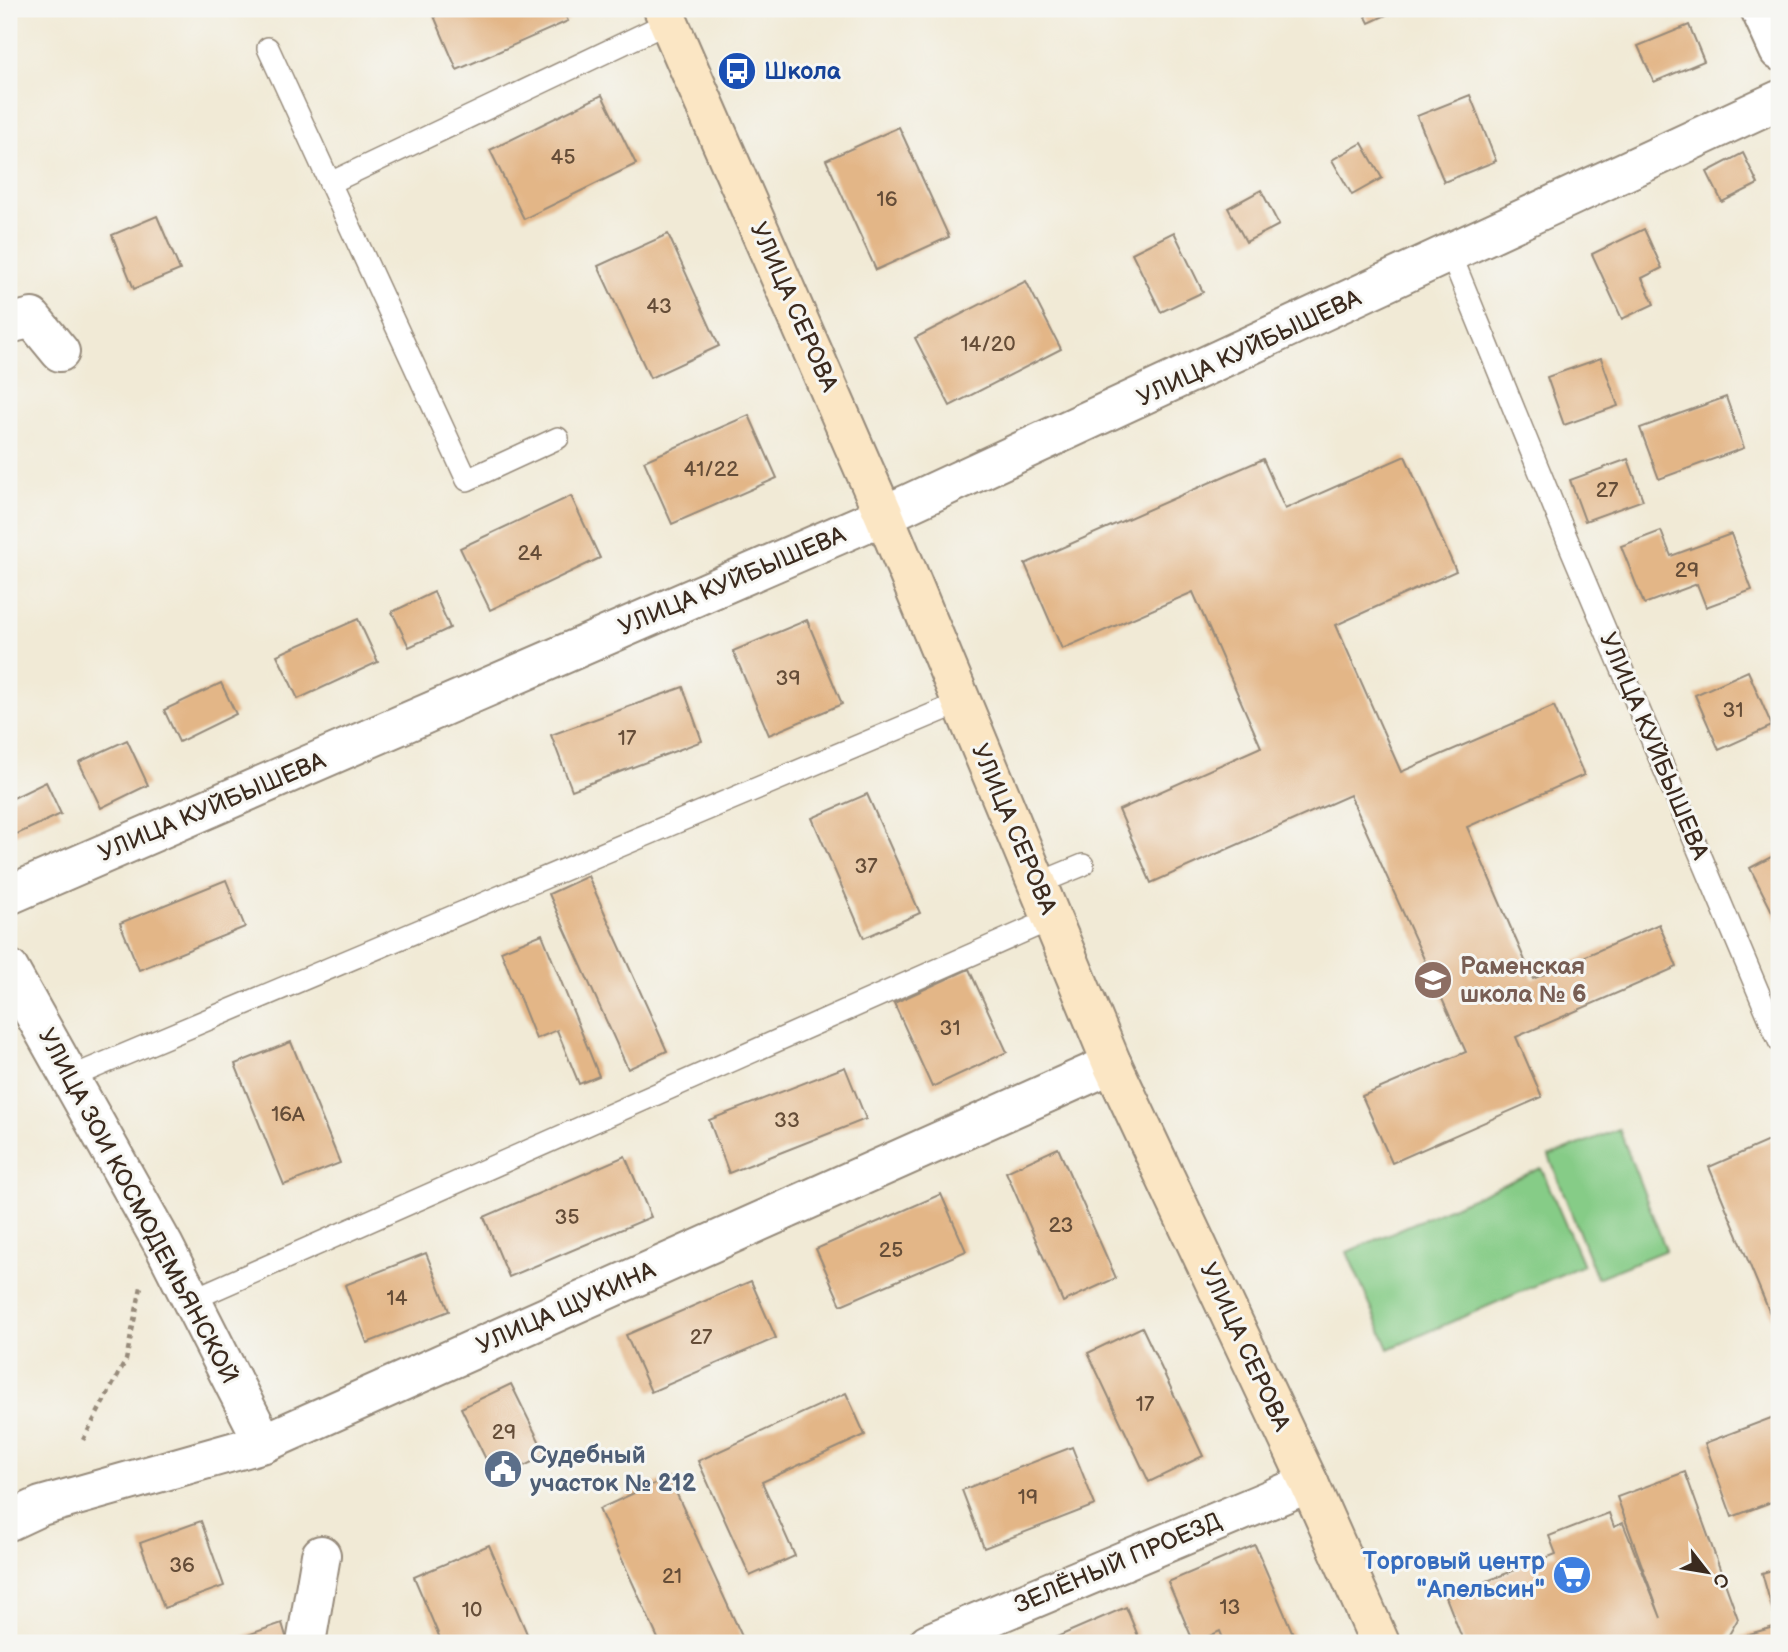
<svg xmlns="http://www.w3.org/2000/svg" width="1788" height="1652" font-family="'Balsamiq Sans',sans-serif">
  <style>
    .green { fill: #86cc87; stroke: #607b52; stroke-width: 2 }
    .building { fill: #e3b687 }
    .lines { fill: none; stroke-linecap: round; stroke-linejoin: round }
    .lane-casing { stroke: #968a7a; stroke-width: 24 }
    .street-casing { stroke: #968a7a; stroke-width: 42 }
    .secondary-casing { stroke: #968a7a; stroke-width: 42 }
    .path { stroke: #968a7a; stroke-width: 4.5; stroke-dasharray: 5 5; stroke-linecap: butt }
    .lane { stroke: #fff; stroke-width: 21 }
    .street { stroke: #fff; stroke-width: 38 }
    .secondary { stroke: #fbe6c4; stroke-width: 38 }
    .labels { text-anchor: middle; dominant-baseline: central; stroke-width: 6; stroke-linejoin: round; paint-order: stroke }
    .number-label { font-size: 21px; fill: #654d38 }
    .transit-label { font-size: 24px; font-weight: bold; fill: #164399; stroke: #f6f6f2; text-anchor: start }
    .street-label { font-size: 24px; fill: #3b2a1e; stroke: #f6f6f2 }
    .education-label { font-size: 24px; font-weight: bold; fill: #785e54; stroke: #f6f6f2; text-anchor: start }
    .service-label { font-size: 24px; font-weight: bold; fill: #4e5e75; stroke: #f6f6f2; text-anchor: start }
    .shop-label { font-size: 24px; font-weight: bold; fill: #366cbe; stroke: #f6f6f2; text-anchor: end }
  </style>
  <rect width="100%" height="100%" fill="#f6f6f2"/>
  <filter id="ink" filterUnits="userSpaceOnUse"><feTurbulence type="fractalNoise" baseFrequency=".0143" numOctaves="2"/><feDisplacementMap in="SourceGraphic" scale="14" xChannelSelector="R" yChannelSelector="G"/><feConvolveMatrix kernelMatrix="1 2 1 2 8 2 1 2 1" color-interpolation-filters="sRGB"/></filter>
  <filter id="wash" filterUnits="userSpaceOnUse"><feTurbulence type="fractalNoise" baseFrequency=".00686" numOctaves="4" result="noise"/><feDisplacementMap in="SourceGraphic" scale="28" xChannelSelector="R" yChannelSelector="G"/><feGaussianBlur stdDeviation="1.57" result="paint"/><feColorMatrix in="noise" values="0 0 0 0 0 0 0 0 0 0 0 0 0 0 0 0 0 1.4 0 .05"/><feComposite in="paint" operator="in"/></filter>
  <g filter="url(#wash)">
    <rect width="100%" height="100%" fill="#f1ead6"/>
    <!-- green -->
    <g class="green">
      <path d="M1619,1129L1666,1250L1597,1278L1549,1156Z"/>
      <path d="M1541,1168L1583,1265L1389,1349L1347,1252Z"/>
    </g>
    <g id="blocks">
      <!-- building -->
      <g class="building">
        <path d="M431,9H562L568,21L457,70Z"/>
        <path d="M1362,9H1399L1369,23Z"/>
        <path d="M1689,25L1704,61L1654,82L1638,46Z"/>
        <path d="M602,95L636,164L524,219L490,150Z"/>
        <path d="M1470,95L1496,161L1444,182L1417,116Z"/>
        <path d="M899,127L949,237L876,270L826,160Z"/>
        <path d="M1362,143L1382,178L1352,195L1332,160Z"/>
        <path d="M1743,153L1758,184L1722,202L1707,172Z"/>
        <path d="M1261,190L1279,225L1246,242L1228,208Z"/>
        <path d="M157,216L180,270L134,289L112,235Z"/>
        <path d="M1644,229L1662,268L1642,278L1654,304L1622,319L1592,254Z"/>
        <path d="M1174,232L1203,292L1161,312L1132,253Z"/>
        <path d="M668,234L719,346L650,378L598,266Z"/>
        <path d="M1026,281L1061,349L950,406L915,338Z"/>
        <path d="M1601,358L1618,406L1564,425L1547,377Z"/>
        <path d="M1726,397L1744,448L1659,479L1640,428Z"/>
        <path d="M749,415L777,478L672,524L644,461Z"/>
        <path d="M1405,456L1456,571L1336,625L1401,772L1554,706L1584,775L1467,827L1533,979L1659,924L1677,967L1516,1037L1542,1097L1392,1163L1362,1096L1466,1052L1350,795L1151,883L1119,810L1261,747L1193,592L1062,649L1025,564L1263,459L1285,509Z"/>
        <path d="M1628,459L1643,500L1585,521L1570,480Z"/>
        <path d="M571,496L600,558L490,610L460,548Z"/>
        <path d="M1661,531L1671,556L1731,534L1752,590L1706,607L1697,584L1644,604L1621,546Z"/>
        <path d="M434,592L450,628L409,647L392,612Z"/>
        <path d="M358,619L378,662L298,699L277,655Z"/>
        <path d="M807,620L842,704L769,735L733,651Z"/>
        <path d="M1748,671L1772,726L1719,750L1695,695Z"/>
        <path d="M221,683L236,714L179,742L164,710Z"/>
        <path d="M683,687L702,741L572,790L551,735Z"/>
        <path d="M127,740L148,785L101,808L79,762Z"/>
        <path d="M46,782L61,814L15,835L9,822V800Z"/>
        <path d="M867,794L920,913L864,938L812,818Z"/>
        <path d="M1779,853V925L1750,868Z"/>
        <path d="M588,876L667,1051L628,1069L549,894Z"/>
        <path d="M226,880L245,927L139,970L120,923Z"/>
        <path d="M542,934L599,1076L579,1084L557,1030L536,1039L501,951Z"/>
        <path d="M969,969L1007,1052L932,1087L894,1003Z"/>
        <path d="M291,1042L340,1163L284,1185L235,1064Z"/>
        <path d="M845,1067L866,1119L729,1173L709,1120Z"/>
        <path d="M1773,1139L1779,1154V1335L1709,1167Z"/>
        <path d="M1058,1148L1116,1278L1063,1302L1006,1172Z"/>
        <path d="M625,1156L651,1217L509,1277L484,1217Z"/>
        <path d="M941,1194L966,1251L841,1305L816,1249Z"/>
        <path d="M426,1253L449,1311L367,1343L345,1285Z"/>
        <path d="M751,1281L776,1338L651,1392L626,1335Z"/>
        <path d="M1142,1327L1203,1456L1149,1482L1088,1353Z"/>
        <path d="M511,1384L546,1455L496,1480L461,1408Z"/>
        <path d="M846,1393L865,1435L762,1482L795,1556L750,1576L698,1461Z"/>
        <path d="M1779,1415V1499L1732,1517L1705,1443Z"/>
        <path d="M1072,1447L1095,1505L984,1548L962,1490Z"/>
        <path d="M1685,1472L1738,1619L1726,1640L1719,1643H1464L1446,1597L1556,1554L1549,1536L1609,1513L1614,1527L1623,1523L1661,1618L1617,1497Z"/>
        <path d="M669,1477L745,1643H660L599,1509Z"/>
        <path d="M201,1521L224,1586L164,1608L140,1543Z"/>
        <path d="M489,1545L531,1643H442L414,1577Z"/>
        <path d="M1255,1545L1297,1643H1225L1220,1631L1194,1643L1168,1582Z"/>
        <path d="M1779,1568V1643H1740L1739,1637L1777,1626L1762,1573Z"/>
        <path d="M1126,1607L1141,1643H1043Z"/>
        <path d="M282,1623L288,1643H234L233,1640Z"/>
      </g>
    </g>
  </g>
  <g filter="url(#ink)">
    <use href="#blocks" fill-opacity="0" stroke="#968a7a" stroke-width="2"/>
    <g class="lines">
      <!-- lane casing -->
      <g class="lane-casing">
        <g id="lane">
          <path d="M268,48L330,183L669,22"/>
          <path d="M330,183L467,480L558,438"/>
          <path d="M1451,255L1567,539L1779,1041"/>
          <path d="M1037,884L1083,865"/>
          <path d="M69,1078L962,702"/>
          <path d="M191,1300L1052,919"/>
        </g>
      </g>
      <!-- street casing -->
      <g class="street-casing">
        <g id="street">
          <path d="M1760,9L1779,51"/>
          <path d="M9,324L32,318L60,352"/>
          <path d="M9,895L884,515L1779,100"/>
          <path d="M9,969L164,1246L264,1443"/>
          <path d="M9,1521L41,1506L264,1443L1112,1064"/>
          <path d="M306,1643L321,1555"/>
          <path d="M928,1643L1309,1483"/>
        </g>
      </g>
      <!-- secondary casing -->
      <g class="secondary-casing">
        <path id="secondary" d="M663,9L884,515L1112,1064L1309,1483L1380,1643"/>
      </g>
      <!-- path -->
      <path class="path" d="M83,1440L126,1360L141,1287"/>
      <!-- lane -->
      <use href="#lane" class="lane"/>
      <!-- street -->
      <use href="#street" class="street"/>
      <!-- secondary -->
      <use href="#secondary" class="secondary"/>
    </g>
  </g>
  <!-- icons -->
  <defs>
    <g id="bus-disc" transform="scale(2.0125)"><circle r="9.5" fill="#1a4fb4" stroke="#f6f6f2"/><path d="M-5-6H5V4H4V6H2V4H-2V6H-4V4H-5ZM-3.5-4V0h7V-4ZM-3.5 1.2v1.5H-2V1.2ZM2 1.2v1.5H3.5V1.2Z" fill="#fff"/></g>
    <g id="school-disc" transform="scale(2.0125)"><circle r="9.5" fill="#8d6e63" stroke="#f6f6f2"/><path d="M0-5L7-2L0 1L-7-2ZM-4 1L0 2.5L4 1V4Q0 6-4 4Z" fill="#fff"/></g>
    <g id="civic-disc" transform="scale(2.0125)"><circle r="9.5" fill="#5c6f8a" stroke="#f6f6f2"/><path d="M-.6-6.5H3V-4.5H.6V-3L4-1V1h2V6H-6V1h2V-1L-.6-3ZM-1.2 2.5V6h2.4V2.5Z" fill="#fff"/></g>
    <g id="supermarket-disc" transform="scale(2.0125)"><circle r="9.5" fill="#3f7fe0" stroke="#f6f6f2"/><path d="M-6-5.5h2.5l.6 2H6L4.5 2H-2.5L-4.4-4H-6ZM-1.5 3.2a1.3 1.3 0 1 0 .1 0ZM3 3.2a1.3 1.3 0 1 0 .1 0Z" fill="#fff"/></g>
  </defs>
  <g fill-rule="evenodd">
    <use href="#bus-disc" x="737" y="71"/>
    <use href="#school-disc" x="1433" y="980"/>
    <use href="#civic-disc" x="503" y="1469"/>
    <use href="#supermarket-disc" x="1572" y="1575"/>
  </g>
  <g class="labels">
    <!-- number labels -->
    <g class="number-label">
      <text x="563" y="157">45</text>
      <text x="887" y="199">16</text>
      <text x="659" y="306">43</text>
      <text x="988" y="344">14/20</text>
      <text x="711" y="469">41/22</text>
      <text x="1607" y="490">27</text>
      <text x="530" y="553">24</text>
      <text x="1687" y="570">29</text>
      <text x="788" y="678">39</text>
      <text x="1733" y="710">31</text>
      <text x="627" y="738">17</text>
      <text x="866" y="866">37</text>
      <text x="950" y="1028">31</text>
      <text x="288" y="1114">16А</text>
      <text x="787" y="1120">33</text>
      <text x="567" y="1217">35</text>
      <text x="1061" y="1225">23</text>
      <text x="891" y="1250">25</text>
      <text x="397" y="1298">14</text>
      <text x="701" y="1337">27</text>
      <text x="1145" y="1404">17</text>
      <text x="504" y="1432">29</text>
      <text x="1028" y="1497">19</text>
      <text x="182" y="1565">36</text>
      <text x="672" y="1576">21</text>
      <text x="1230" y="1607">13</text>
      <text x="472" y="1610">10</text>
    </g>
    <!-- transit labels -->
    <g class="transit-label">
      <text x="764" y="71">Школа</text>
    </g>
    <!-- street labels -->
    <g class="street-label">
      <text transform="translate(794 307) rotate(66)">УЛИЦА СЕРОВА</text>
      <text transform="translate(1249 348) rotate(-25)">УЛИЦА КУЙБЫШЕВА</text>
      <text transform="translate(732 581) rotate(-23)">УЛИЦА КУЙБЫШЕВА</text>
      <text transform="translate(1654 746) rotate(67)">УЛИЦА КУЙБЫШЕВА</text>
      <text transform="translate(212 807) rotate(-23)">УЛИЦА КУЙБЫШЕВА</text>
      <text transform="translate(1014 829) rotate(67)">УЛИЦА СЕРОВА</text>
      <text transform="translate(138 1206) rotate(62)">УЛИЦА ЗОИ КОСМОДЕМЬЯНСКОЙ</text>
      <text transform="translate(566 1308) rotate(-24)">УЛИЦА ЩУКИНА</text>
      <text transform="translate(1245 1347) rotate(65)">УЛИЦА СЕРОВА</text>
      <text transform="translate(1118 1563) rotate(-23)">ЗЕЛЁНЫЙ ПРОЕЗД</text>
    </g>
    <!-- education labels -->
    <g class="education-label">
      <text x="1460" y="966">Раменская<tspan x="1460" dy="28">школа № 6</tspan></text>
    </g>
    <!-- service labels -->
    <g class="service-label">
      <text x="530" y="1455">Судебный<tspan x="530" dy="28">участок № 212</tspan></text>
    </g>
    <!-- shop labels -->
    <g class="shop-label">
      <text x="1545" y="1561">Торговый центр<tspan x="1545" dy="28">"Апельсин"</tspan></text>
    </g>
  </g>
  <!-- margin -->
  <rect width="1788" height="1652" fill="none" stroke="#f6f6f2" stroke-width="35"/>
  <!-- north arrow -->
  <g transform="translate(1707 1572) rotate(121)" stroke="#f6f6f2" stroke-width="5" paint-order="stroke">
  <path d="M0-5L12 26L0 18L-12 26Z" fill="#3b2a1e"/>
  <text y="-10" font-size="19" font-weight="bold" text-anchor="middle" fill="#3b2a1e">С</text>
  </g>
</svg>
